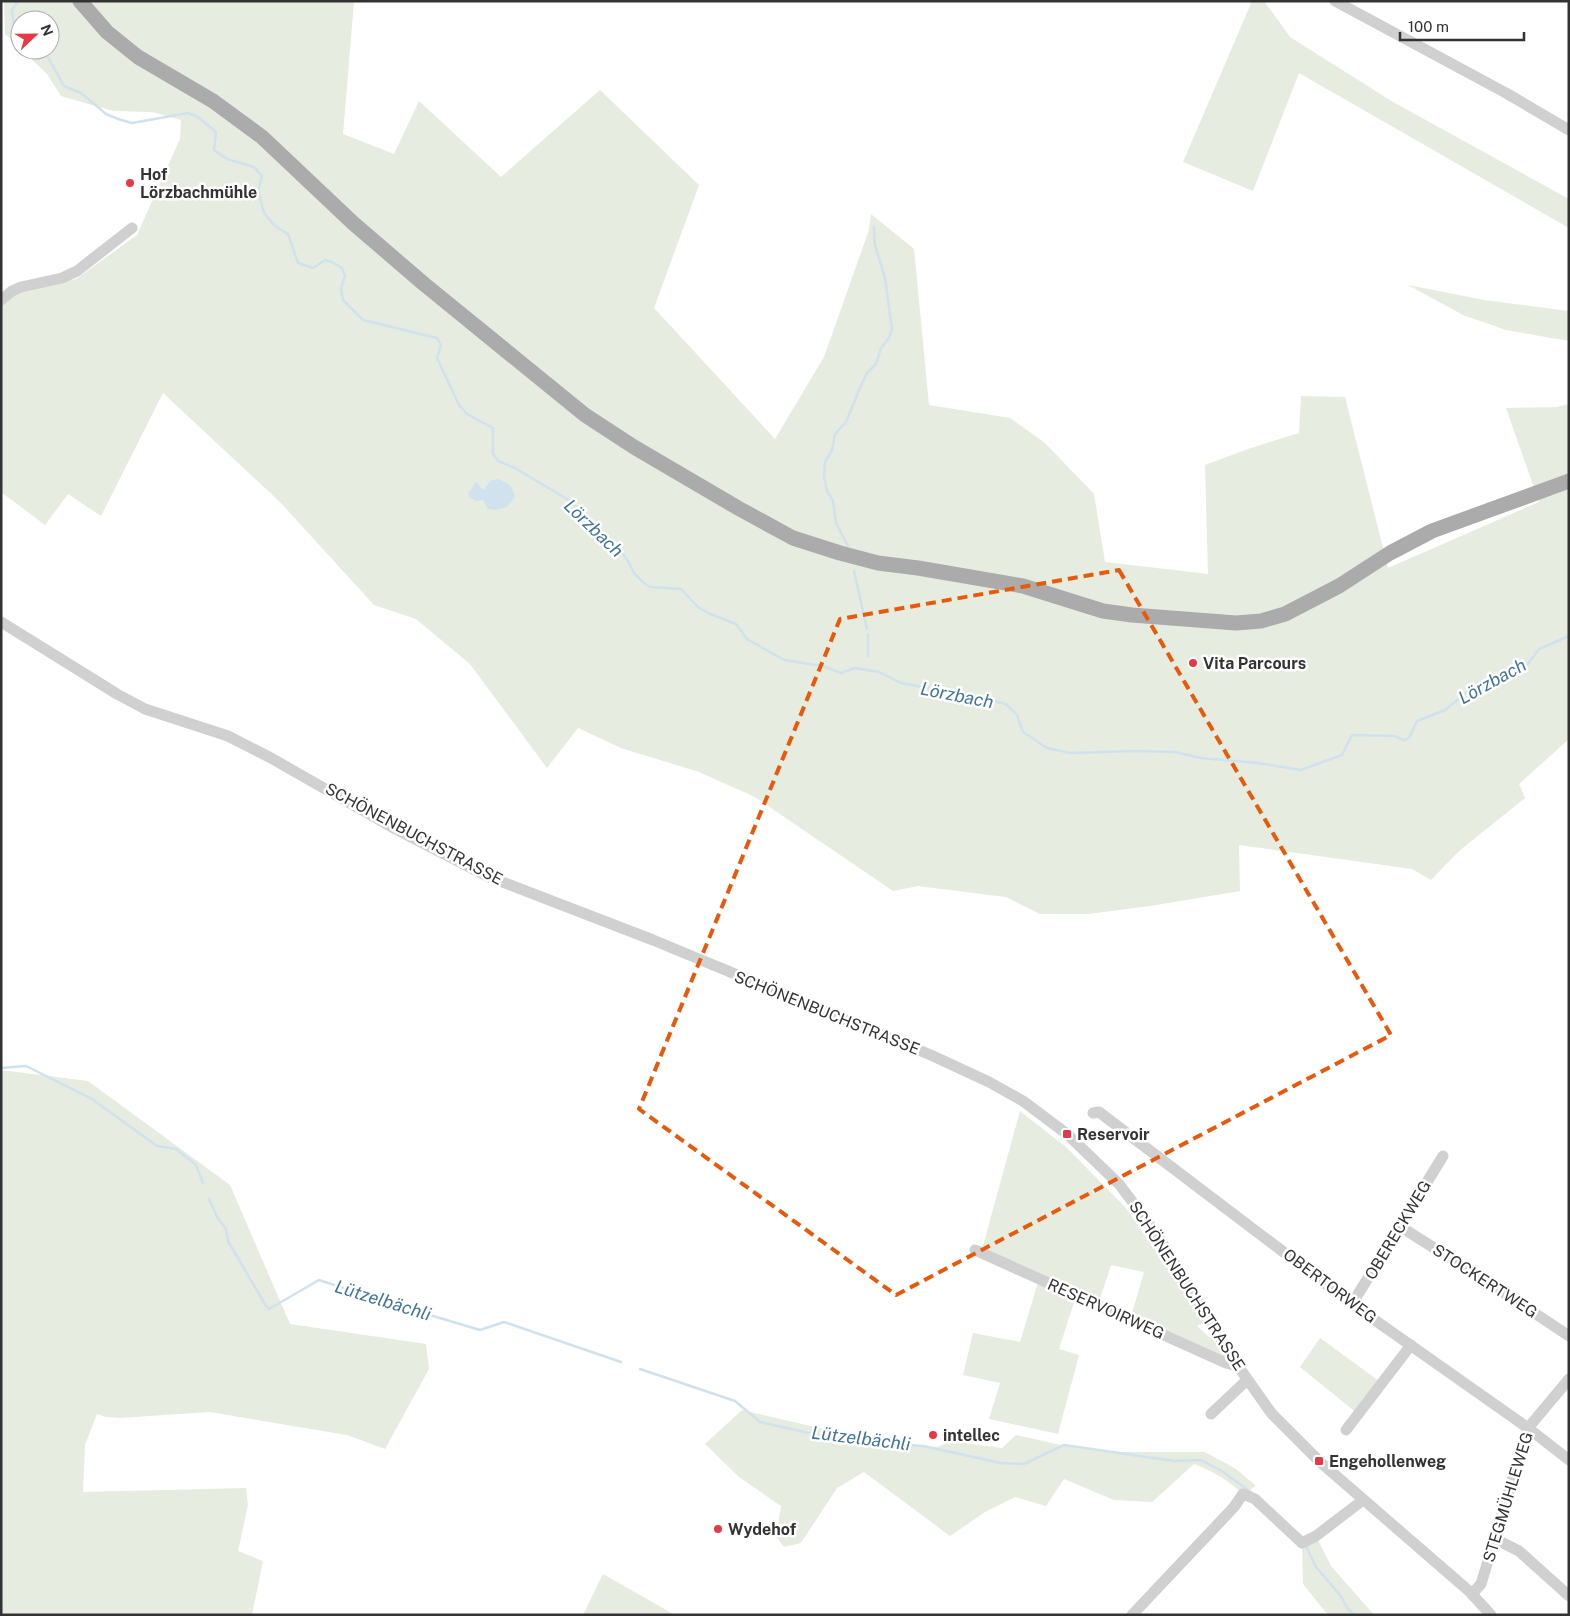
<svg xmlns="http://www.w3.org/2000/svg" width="1570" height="1616" font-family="'Public Sans',sans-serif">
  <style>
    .green { fill: #e6ecdf }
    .water { fill: #cfe2ee }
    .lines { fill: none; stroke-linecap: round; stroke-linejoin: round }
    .stream { stroke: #cfe2ee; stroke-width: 2.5 }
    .minor { stroke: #d0d0d0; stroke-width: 11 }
    .major { stroke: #ababab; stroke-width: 15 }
    .marked { fill: none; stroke: #e8590c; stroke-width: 4; stroke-dasharray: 10 6; stroke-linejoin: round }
    .poi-dot { fill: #e63946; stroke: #fff; stroke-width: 2 }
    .labels { text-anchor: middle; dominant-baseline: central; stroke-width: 5; stroke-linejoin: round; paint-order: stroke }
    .poi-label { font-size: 16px; font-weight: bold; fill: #333; stroke: #fff; text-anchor: start }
    .street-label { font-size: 16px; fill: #333; stroke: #fff }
    .water-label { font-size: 18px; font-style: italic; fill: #3f7597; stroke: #fff }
  </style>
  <rect width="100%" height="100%" fill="#fff"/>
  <!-- green -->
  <g class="green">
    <path d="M4,1H354L343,134L394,154L419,101L501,177L600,90L699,185L654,308L775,439L824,357L869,230L871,214L914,249L929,405L1010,418L1045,443L1094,494L1105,562L1208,574L1205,465L1248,449L1299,433L1301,396L1345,397L1388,568L1539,502L1506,408L1556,407L1569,404V739L1519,784L1525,798L1459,851L1431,880L1412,869L1239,845L1240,891L1150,906L1088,914H1040L1006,897L918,886L893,891L755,797L699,772L621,748L578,728L547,768L470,664L416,619L374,605L280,502L163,393L101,516L68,494L45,525L1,492V304L12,292L76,279L137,235L180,139L181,120L152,112L113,111L61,96L47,74L22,50H50V20H20V48L5,34Z"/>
    <path d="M1252,1H1264L1290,37L1393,102L1569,199V228L1299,73L1253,191L1183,162Z"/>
    <path d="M1408,285L1484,300L1569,311V341L1506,330L1463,315Z"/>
    <path d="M1,1070L88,1081L230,1185L290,1324L426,1344L429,1369L385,1449L347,1435L210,1412L119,1418L106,1417L97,1414L85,1445L83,1492L246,1488L248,1505L238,1551L263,1561L252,1615H1Z"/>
    <path d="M1020,1111L1066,1147L1125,1207L1205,1321L1197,1326L1216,1343L1227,1358L1130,1320L1144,1272L1111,1265L1098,1305L1076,1296L1059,1349L1079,1355L1058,1434L989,1419L1000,1383L963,1375L973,1333L1020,1342L1039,1279L981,1253Z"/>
    <path d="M1320,1338L1379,1381L1357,1413L1300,1367Z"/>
    <path d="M742,1410L875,1441L938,1447L950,1441L1002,1448L1016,1435L1070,1447L1105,1452H1205L1236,1469L1256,1486L1243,1494C1228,1480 1213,1471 1194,1464L1152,1502L1114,1500L1064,1479L1046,1506L1015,1497L985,1512L950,1536L864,1472L837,1488L801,1543L784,1547L776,1536L781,1506L739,1477L705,1444Z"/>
    <path d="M1316,1536L1331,1566L1374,1615H1328L1303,1584L1302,1543Z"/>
    <path d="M603,1574L675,1615H583Z"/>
  </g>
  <!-- water -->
  <path class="water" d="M497,479C508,482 512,486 515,497L507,507L495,510L488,509L483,500L477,501L470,498L468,494L476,482L482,489L484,490L490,481Z"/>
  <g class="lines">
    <!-- stream -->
    <g class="stream">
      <path d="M18,1L12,10L14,27L20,37"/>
      <path d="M44,50L64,86L81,93L106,114L118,119L132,123L188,113L198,117L216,132L214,150L227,159L254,167L262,176L258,191L264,213L275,226L288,234L298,263L313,268L325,260L332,262L342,268L345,276L341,288L343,300L363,320L437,338L441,345L437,358L459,405L467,414L493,428V454L498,461L515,468L572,502L586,522L612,540L628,561L634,573L645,584L650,587L681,589L698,607L708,613L736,624L747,639L784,660L823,666L841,673L855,668L879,672L901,683L929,688L959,699H986L1006,704L1017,715L1023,732L1047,748L1071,753L1136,751L1175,752L1201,758L1258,763L1301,770L1342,755L1352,735L1394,736L1404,740L1409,738L1417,721L1445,710L1466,693L1494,685L1506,670L1518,664L1527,665L1539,649L1569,636"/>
      <path d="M848,546L836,523L833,501L827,491L824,477L825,462L832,450L835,434L846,422L862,383L867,373L876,364L881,348L889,338L892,329L885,278L875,245L874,227"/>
      <path d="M854,571L867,629"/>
      <path d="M868,634V656"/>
      <path d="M1,1068L26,1066L92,1099L157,1146L176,1149L196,1165L203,1183"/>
      <path d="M209,1199L217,1217L226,1229L228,1241L266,1306L269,1309L319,1280L383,1301L480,1330L504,1322L621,1362"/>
      <path d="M640,1369L735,1401L760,1422L840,1440L923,1446L1001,1463L1024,1464L1064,1445L1174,1461L1201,1460L1220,1470L1251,1492"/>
      <path d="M1307,1548L1316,1567L1340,1595L1348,1609L1354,1615"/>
    </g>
    <!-- minor -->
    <g class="minor">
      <path d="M1335,1L1506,93L1569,130"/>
      <path d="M1,300L12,291L21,287L62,278L77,271L132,228"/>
      <path d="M1,622L117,694L145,709L228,736L271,758L390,826L487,876L653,940L933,1056L989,1082L1023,1101L1067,1134L1119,1184L1156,1233L1238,1366L1272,1414L1319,1461L1469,1591L1491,1615"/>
      <path d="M1093,1113L1099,1112L1352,1304L1528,1428L1569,1460"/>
      <path d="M1401,1227L1486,1281L1569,1336"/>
      <path d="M975,1250L1226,1363L1238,1366"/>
      <path d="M1352,1304L1443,1156"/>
      <path d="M1211,1414L1247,1380"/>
      <path d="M1346,1430L1411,1345"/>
      <path d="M1495,1539L1519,1551L1569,1596"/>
      <path d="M1472,1594L1481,1584L1528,1428L1569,1379"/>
      <path d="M1132,1615L1234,1507L1243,1494L1255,1499L1302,1543L1316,1536L1363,1500"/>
    </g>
    <!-- major -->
    <path class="major" d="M80,1L107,32L138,57L213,101L262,137L353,223L424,284L585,415L634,447L738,508L793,538L840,553L878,563L918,568L1023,586L1103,611L1132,615L1236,623L1261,621L1285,614L1339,586L1390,553L1432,531L1569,481"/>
  </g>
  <!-- marked area -->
  <path class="marked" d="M1119,570L1391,1035L896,1295L639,1109L840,619Z"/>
  <!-- markers -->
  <g class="poi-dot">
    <circle cx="130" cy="183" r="5"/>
    <circle cx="1193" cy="663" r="5"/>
    <rect x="1062" y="1129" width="10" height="10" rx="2.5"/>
    <circle cx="933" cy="1435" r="5"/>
    <rect x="1314" y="1456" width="10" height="10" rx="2.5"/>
    <circle cx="718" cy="1529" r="5"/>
  </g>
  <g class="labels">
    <!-- poi labels -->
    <g class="poi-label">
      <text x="140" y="174">Hof<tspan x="140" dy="18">Lörzbachmühle</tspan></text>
      <text x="1203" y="663">Vita Parcours</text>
      <text x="1077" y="1134">Reservoir</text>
      <text x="943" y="1435">intellec</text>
      <text x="1329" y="1461">Engehollenweg</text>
      <text x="728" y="1529">Wydehof</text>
    </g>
    <!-- street labels -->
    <g class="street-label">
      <text transform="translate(414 834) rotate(28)">SCHÖNENBUCHSTRASSE</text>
      <text transform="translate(827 1013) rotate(22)">SCHÖNENBUCHSTRASSE</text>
      <text transform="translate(1398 1230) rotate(-59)">OBERECKWEG</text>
      <text transform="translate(1485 1281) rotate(33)">STOCKERTWEG</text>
      <text transform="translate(1187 1286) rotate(57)">SCHÖNENBUCHSTRASSE</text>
      <text transform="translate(1330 1286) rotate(37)">OBERTORWEG</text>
      <text transform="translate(1106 1309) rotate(24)">RESERVOIRWEG</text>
      <text transform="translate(1508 1497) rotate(-73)">STEGMÜHLEWEG</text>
    </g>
    <!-- water labels -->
    <g class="water-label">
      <text transform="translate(594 528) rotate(44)">Lörzbach</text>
      <text transform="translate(1492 681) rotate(-29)">Lörzbach</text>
      <text transform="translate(957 695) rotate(11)">Lörzbach</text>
      <text transform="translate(383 1300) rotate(17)">Lützelbächli</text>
      <text transform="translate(861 1438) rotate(7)">Lützelbächli</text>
    </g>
  </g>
  <!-- border -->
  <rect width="1570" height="1616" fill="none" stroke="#333333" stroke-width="5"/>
  <!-- north arrow -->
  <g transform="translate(35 35) rotate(68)"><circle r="24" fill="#ffffff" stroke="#adadad"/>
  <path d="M0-4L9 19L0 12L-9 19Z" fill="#e63946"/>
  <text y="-8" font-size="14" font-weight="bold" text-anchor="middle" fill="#333333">N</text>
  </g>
  <!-- scale -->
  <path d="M1400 32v8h124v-8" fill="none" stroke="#333333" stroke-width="2.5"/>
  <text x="1408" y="32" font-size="15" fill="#333333" stroke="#ffffff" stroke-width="4" paint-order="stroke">100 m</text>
</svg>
